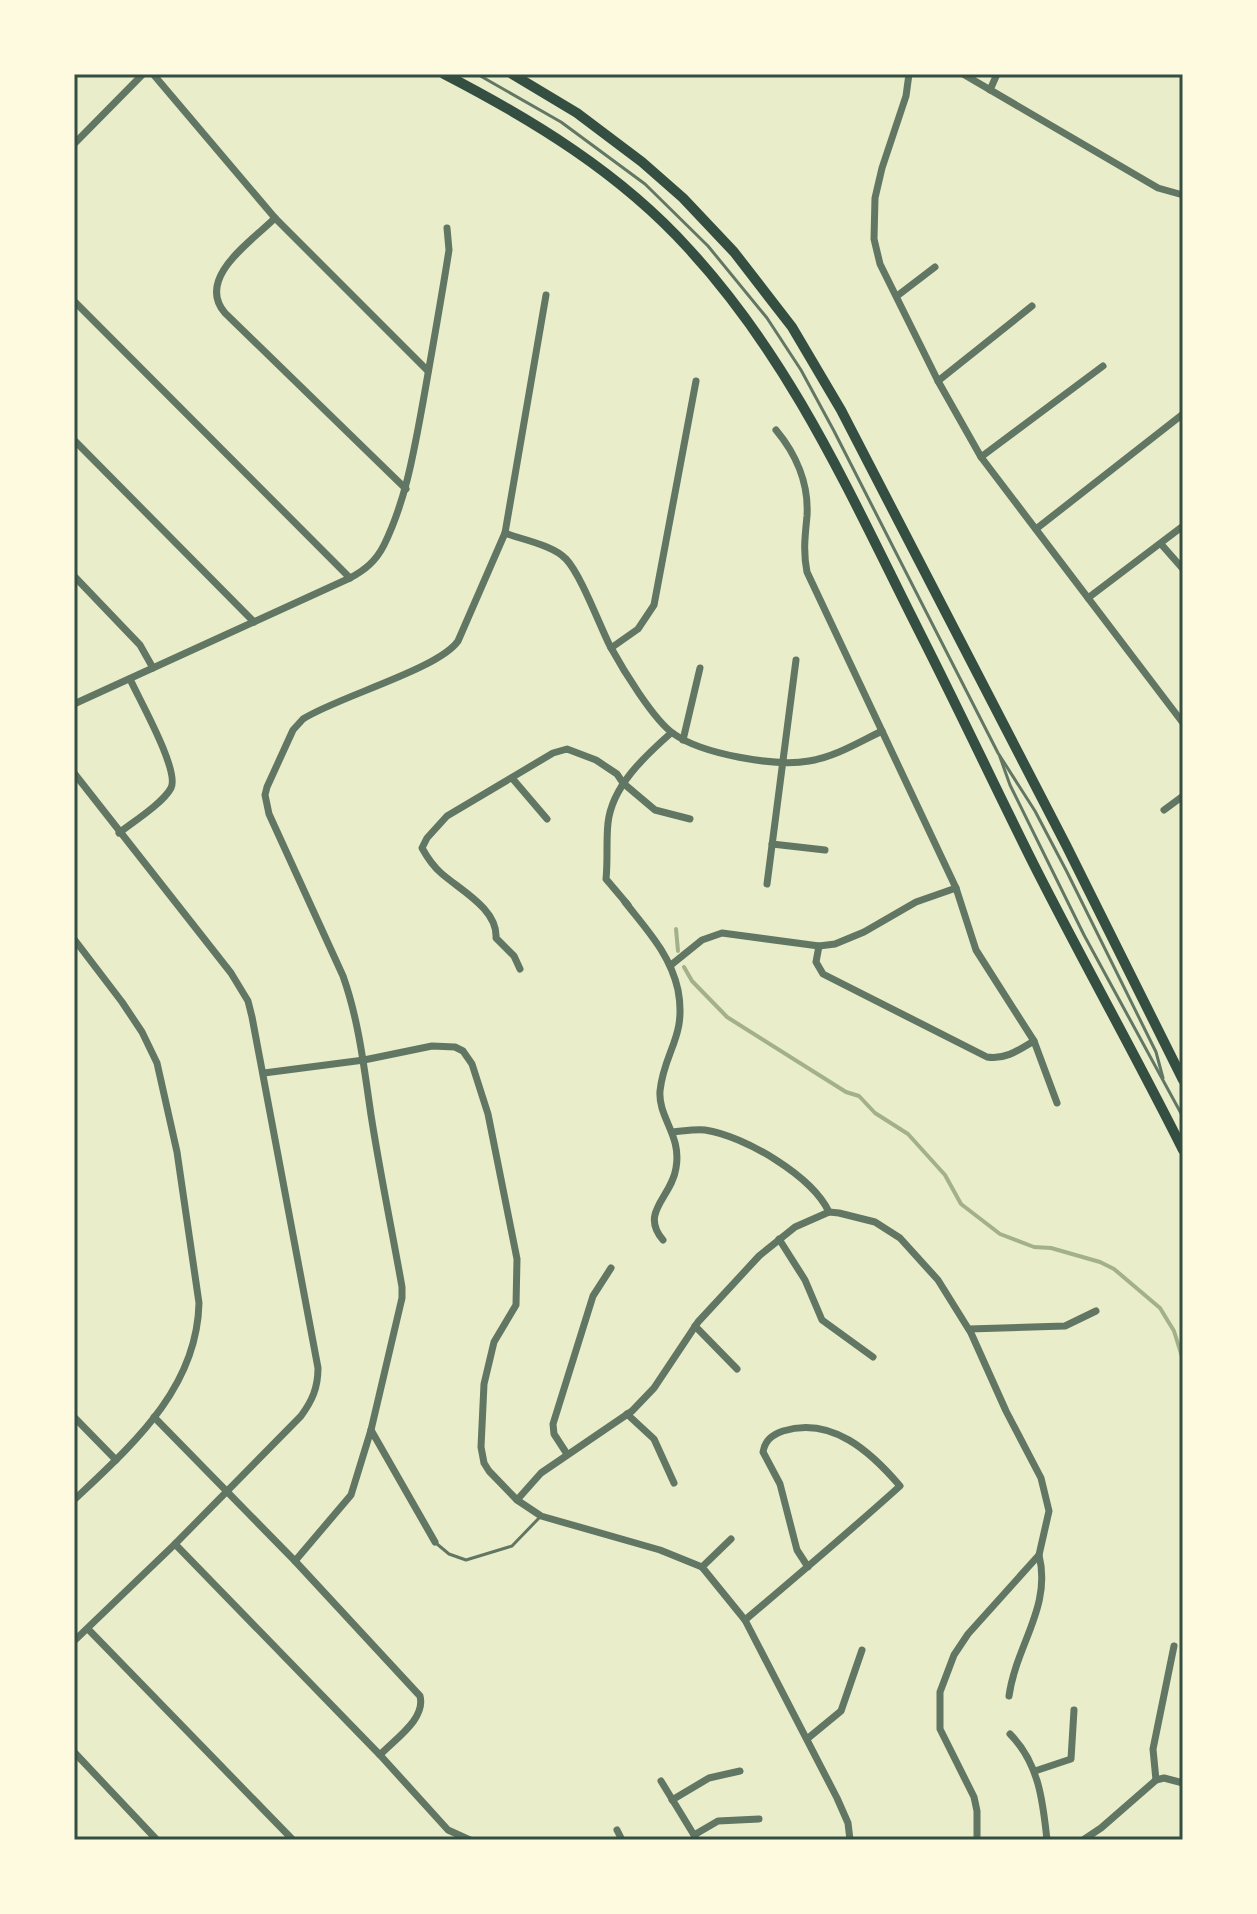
<svg xmlns="http://www.w3.org/2000/svg" width="1257" height="1914" font-family="'Times New Roman',serif">
  <style>
    .lines { fill: none; stroke-linecap: round; stroke-linejoin: round }
    .stream { stroke: #a3b18a; stroke-width: 4 }
    .service { stroke: #617663; stroke-width: 3 }
    .minor { stroke: #617663; stroke-width: 7 }
    .primary { stroke: #344e41; stroke-width: 10 }
    .neatline { fill: none; stroke: #344e41; stroke-width: 3 }
  </style>
  <rect width="100%" height="100%" fill="#e9edc9"/>
  <g class="lines">
    <!-- stream -->
    <g class="stream">
      <path d="M676,929L678,951"/>
      <path d="M684,967L692,981L727,1017L846,1092L859,1096L875,1113L908,1134L945,1175L961,1204L1000,1234L1034,1247L1051,1248L1100,1262L1114,1269L1160,1308L1174,1331L1183,1360"/>
    </g>
    <!-- service -->
    <g class="service">
      <path d="M477,74L561,122L645,184L708,246L767,318L801,370L834,431L998,753L1035,811L1067,872L1156,1052L1163,1078"/>
      <path d="M1000,757L1010,785L1084,935L1183,1117"/>
      <path d="M437,1544L449,1554L466,1560L512,1546L539,1518"/>
    </g>
    <!-- minor -->
    <g class="minor">
      <path d="M153,74L275,218L428,371"/>
      <path d="M909,74L906,96L882,168L875,198L874,239L880,264L938,381L981,457L1183,723"/>
      <path d="M963,74L1158,188L1183,195"/>
      <path d="M990,90L997,74"/>
      <path d="M74,144L143,74"/>
      <path d="M275,218C252,241 195,278 225,313L406,489"/>
      <path d="M897,296L935,267"/>
      <path d="M74,301L350,578"/>
      <path d="M938,381L1032,306"/>
      <path d="M776,430C796,454 809,484 807,516C805,536 803,552 807,572L956,888L976,950L1034,1041L1057,1103"/>
      <path d="M74,440L254,622"/>
      <path d="M981,457L1103,366"/>
      <path d="M1036,529L1183,414"/>
      <path d="M505,533C523,540 553,545 566,559C581,575 599,624 610,646C622,668 654,721 674,734C702,754 775,767 809,761C835,757 859,742 882,731"/>
      <path d="M1161,544L1183,569"/>
      <path d="M74,576L140,645L153,668"/>
      <path d="M1088,598L1183,526"/>
      <path d="M611,648L638,629L654,605L696,381"/>
      <path d="M74,704L350,578C365,570 376,561 384,545C406,500 414,451 423,402C432,351 441,301 449,250L447,228"/>
      <path d="M683,740L700,668"/>
      <path d="M74,773L231,973L248,1001L252,1017L318,1368C318,1388 312,1401 301,1416L175,1544L74,1641"/>
      <path d="M512,778L547,819"/>
      <path d="M1164,810L1183,796"/>
      <path d="M119,833C133,822 163,803 171,788C180,771 139,699 130,679"/>
      <path d="M772,844L825,850"/>
      <path d="M767,884L796,660"/>
      <path d="M625,902C647,930 670,954 678,990C687,1037 664,1051 660,1091C658,1118 682,1135 676,1168C672,1197 639,1212 663,1240"/>
      <path d="M628,905L606,879C608,860 606,841 608,823C612,786 645,756 671,733"/>
      <path d="M74,939L122,1002L142,1032L157,1063L177,1152L199,1303C197,1389 132,1445 74,1500"/>
      <path d="M819,946L816,962L823,974L987,1057C1005,1060 1019,1050 1034,1041"/>
      <path d="M671,965L702,940L722,933L819,946L835,944L864,932L916,902L956,888"/>
      <path d="M520,969L514,956L496,938C498,909 460,890 441,873C433,866 427,857 422,848L427,838L447,816L553,753L567,749L596,760L617,774L623,783L655,810L690,819"/>
      <path d="M264,1073L364,1060L432,1046L455,1047L463,1051L472,1064L488,1114L517,1259L516,1305L494,1342L484,1384L481,1447L484,1463L489,1471L517,1500L541,1516L660,1550L702,1567"/>
      <path d="M673,1132C684,1131 695,1129 705,1130C745,1136 812,1176 829,1212"/>
      <path d="M779,1239L805,1280L822,1320L873,1357"/>
      <path d="M695,1326L737,1369"/>
      <path d="M969,1329L1065,1326L1096,1311"/>
      <path d="M627,1414L654,1439L674,1483"/>
      <path d="M74,1417L116,1460"/>
      <path d="M154,1417L295,1561L420,1696C426,1719 395,1739 380,1755"/>
      <path d="M371,1430L435,1542"/>
      <path d="M567,1454L554,1434L553,1424L593,1296L611,1268"/>
      <path d="M517,1500L541,1473L632,1411L654,1388L698,1322L759,1256L795,1227L829,1212L839,1213L875,1222L900,1238L938,1280L971,1333L1006,1411L1041,1478L1049,1511L1039,1555L968,1634L954,1655L940,1692V1729L974,1797L977,1811V1840"/>
      <path d="M731,1539L702,1567L745,1620L837,1798L848,1823L850,1840"/>
      <path d="M175,1544L380,1755L448,1830L470,1840"/>
      <path d="M295,1561L351,1495L371,1430L402,1298V1287C392,1230 380,1173 371,1115C364,1068 359,1021 343,976L269,814L265,795L267,787L293,730L303,719C337,697 439,669 458,641L505,533L546,295"/>
      <path d="M745,1620C797,1576 849,1532 900,1486C871,1452 832,1416 783,1431C772,1435 765,1440 763,1452L780,1484L797,1550L808,1567"/>
      <path d="M88,1629L293,1840"/>
      <path d="M1009,1696C1016,1645 1052,1607 1039,1555"/>
      <path d="M1010,1734C1039,1763 1043,1802 1047,1840"/>
      <path d="M807,1739L841,1711L862,1650"/>
      <path d="M74,1752L157,1840"/>
      <path d="M1035,1771L1071,1759L1074,1710"/>
      <path d="M1156,1780L1153,1749L1174,1646"/>
      <path d="M661,1781L697,1840"/>
      <path d="M672,1800L709,1778L740,1771"/>
      <path d="M617,1830L622,1840"/>
      <path d="M694,1835L718,1821L759,1819"/>
      <path d="M1083,1840L1101,1828L1156,1780L1164,1778L1183,1783"/>
    </g>
    <!-- primary -->
    <g class="primary">
      <path d="M444,74C533,120 620,173 688,248C794,363 852,499 922,637C960,712 996,789 1034,865C1082,960 1135,1054 1183,1150"/>
      <path d="M512,74L577,113L642,162L683,198L734,252L792,327L841,410L1066,845L1183,1080"/>
    </g>
  </g>
  <!-- border -->
  <rect width="1257" height="1914" fill="none" stroke="#fefae0" stroke-width="152"/>
  <rect x="76" y="76" width="1105" height="1762" class="neatline"/>
</svg>
